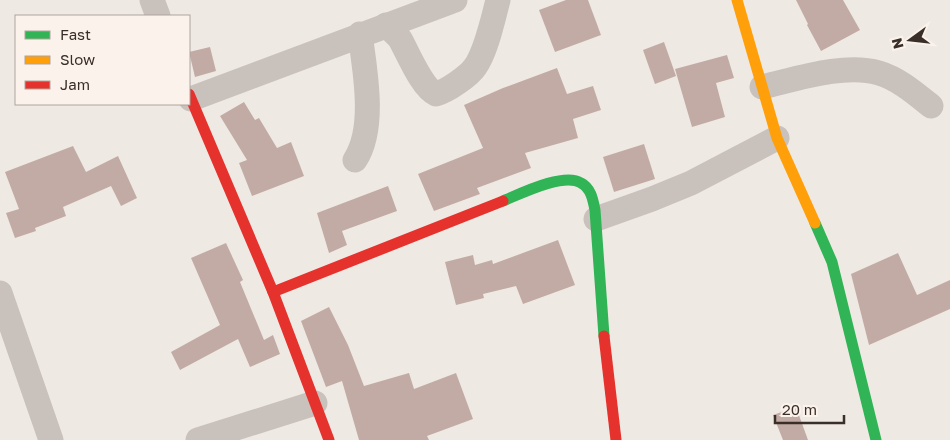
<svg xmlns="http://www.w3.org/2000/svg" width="950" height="440" font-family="'Golos Text',sans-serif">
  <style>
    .building { fill: #c3aba5 }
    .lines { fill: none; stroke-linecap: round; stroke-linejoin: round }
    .street { stroke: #c9c1bc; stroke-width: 25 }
    .fast { stroke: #30b455; stroke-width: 11 }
    .slow { stroke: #ff9f0a; stroke-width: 11 }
    .jam { stroke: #e5322d; stroke-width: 11 }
  </style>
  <rect width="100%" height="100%" fill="#efe9e4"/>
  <!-- building -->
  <g class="building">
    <path d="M566,0H588L601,35L555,52L539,10Z"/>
    <path d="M796,0H843L860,30L821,51L807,25L808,24Z"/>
    <path d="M664,42L676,76L655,84L643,50Z"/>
    <path d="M210,47L216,71L195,77L189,52Z"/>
    <path d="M727,55L734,78L716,83L725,117L692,127L675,69Z"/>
    <path d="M557,68L567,94L593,86L601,110L573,119L578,138L525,153L531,168L477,188L480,194L434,211L418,174L483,148L464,105L503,88Z"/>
    <path d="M244,102L255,120L259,118L277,148L291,142L304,176L252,196L239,163L247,160L220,116Z"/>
    <path d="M644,144L655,179L614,192L603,157Z"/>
    <path d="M73,146L86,172L118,156L137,198L121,206L111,186L63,207L66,216L35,228L36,231L15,238L6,213L19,209L5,172Z"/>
    <path d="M388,186L397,211L342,231L347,245L329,253L317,213Z"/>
    <path d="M558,240L575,285L523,304L516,286L483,294L484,298L456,305L445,262L473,255L475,265L492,260L493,264Z"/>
    <path d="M226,243L243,280L240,282L264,340L273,335L280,354L250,367L238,339L180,370L171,352L220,325L191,258Z"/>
    <path d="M898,253L917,295L950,280V309L869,345L851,274Z"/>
    <path d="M329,307L348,345L364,386L409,373L414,389L456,373L473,419L427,436L429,440H359L342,381L326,387L301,321Z"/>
    <path d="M796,407L808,440H783L773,415Z"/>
  </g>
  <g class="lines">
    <!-- street -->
    <g class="street">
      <path d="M152,0L158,16"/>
      <path d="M386,25C391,30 396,34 400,39C408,53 422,88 436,94C447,91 469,76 475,67C486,52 493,19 498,0"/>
      <path d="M762,87C797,79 844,63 879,73C899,79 916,94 931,106"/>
      <path d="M191,99L455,0"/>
      <path d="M355,160C376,128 365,71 360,34"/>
      <path d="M596,219L652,199L691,183L777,138"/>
      <path d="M0,293L51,440"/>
      <path d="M198,440L315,403"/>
    </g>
    <!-- fast -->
    <g class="fast">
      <path d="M503,201C520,194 564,172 581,183C591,188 593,200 595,210L604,336"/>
      <path d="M815,223L832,262L876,440"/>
    </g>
    <!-- slow -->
    <path class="slow" d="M737,0L777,138L815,223"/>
    <!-- jam -->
    <g class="jam">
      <path d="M189,94L273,292L329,440"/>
      <path d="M273,292L503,201"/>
      <path d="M604,336L616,440"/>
    </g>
  </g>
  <!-- legend -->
  <rect x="15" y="15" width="175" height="90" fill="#fbf3eb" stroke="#aea49d"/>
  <rect x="25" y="31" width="25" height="8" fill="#30b455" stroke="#aea49d"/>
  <text x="60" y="40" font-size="15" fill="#3a2e29">Fast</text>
  <rect x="25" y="56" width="25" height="8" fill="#ff9f0a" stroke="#aea49d"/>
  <text x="60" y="65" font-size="15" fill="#3a2e29">Slow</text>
  <rect x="25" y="81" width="25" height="8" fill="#e5322d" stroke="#aea49d"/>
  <text x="60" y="90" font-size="15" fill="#3a2e29">Jam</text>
  <!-- north arrow -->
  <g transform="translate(910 40) rotate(255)" stroke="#fbf3eb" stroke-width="4" paint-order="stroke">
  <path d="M0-4L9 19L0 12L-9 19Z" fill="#3a2e29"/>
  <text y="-8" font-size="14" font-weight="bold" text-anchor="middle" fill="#3a2e29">N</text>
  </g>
  <!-- scale -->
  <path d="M775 415v8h69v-8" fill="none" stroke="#3a2e29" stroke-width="2.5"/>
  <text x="782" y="415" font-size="15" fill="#3a2e29" stroke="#fbf3eb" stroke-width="4" paint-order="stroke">20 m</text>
</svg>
